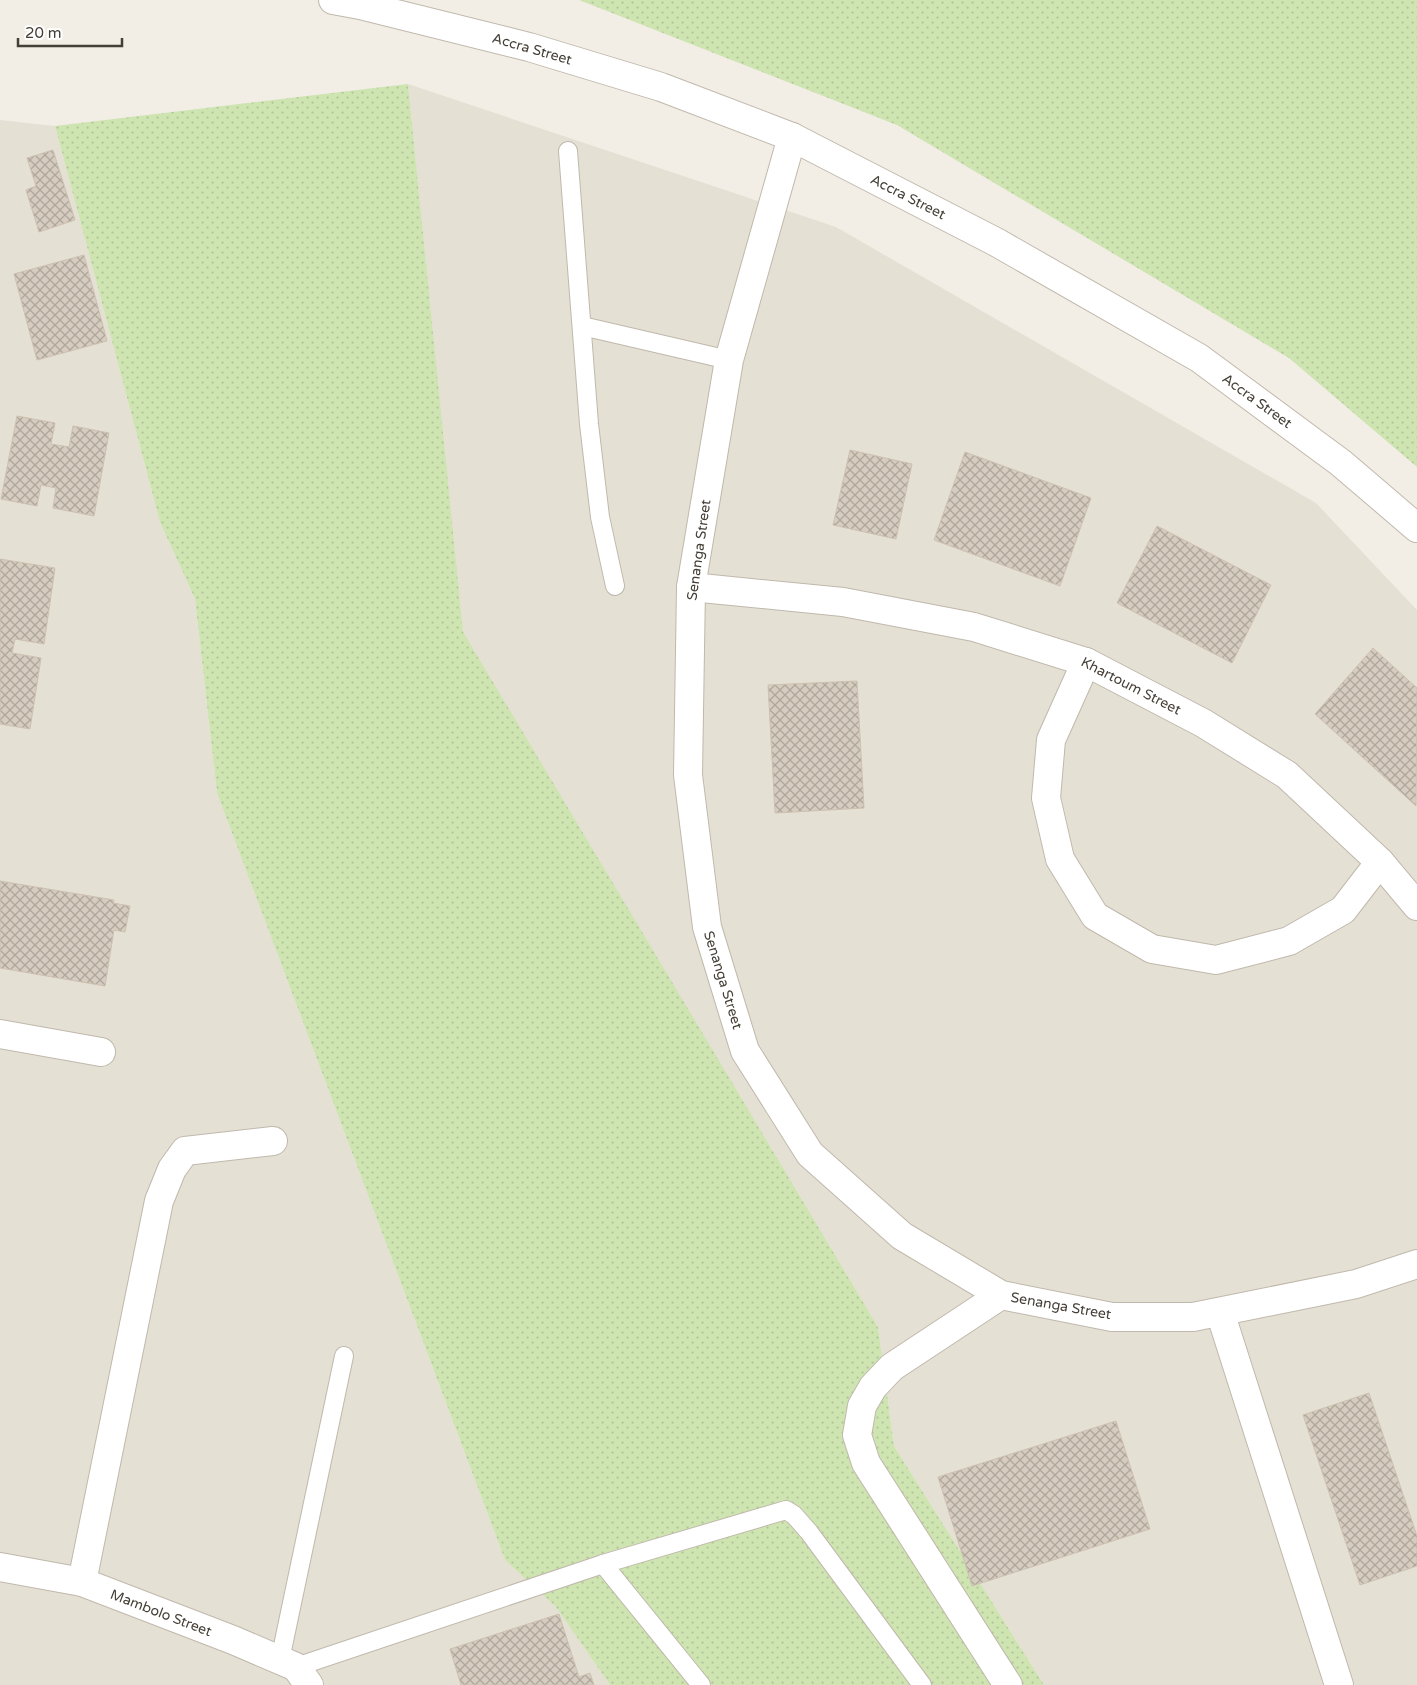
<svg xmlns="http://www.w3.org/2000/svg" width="1417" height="1685" font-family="'Varela Round',sans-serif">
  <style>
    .residential { fill: #e5e0d4 }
    .grass { fill: url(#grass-dots) }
    .building { fill: url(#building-cross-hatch); stroke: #cdc1b0 }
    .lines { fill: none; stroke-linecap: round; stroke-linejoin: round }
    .lane-casing { stroke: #c0b8ac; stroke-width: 20 }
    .street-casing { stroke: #c0b8ac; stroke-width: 30 }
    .lane { stroke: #fff; stroke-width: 18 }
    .street { stroke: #fff; stroke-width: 28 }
    .labels { text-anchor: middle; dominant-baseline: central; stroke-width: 5; stroke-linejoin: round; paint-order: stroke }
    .street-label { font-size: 14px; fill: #443e36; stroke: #fff }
  </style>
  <defs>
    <pattern id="grass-dots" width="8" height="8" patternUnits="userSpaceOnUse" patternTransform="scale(1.25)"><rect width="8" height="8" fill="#cee4b1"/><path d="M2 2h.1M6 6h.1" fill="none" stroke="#b2c599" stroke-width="1.8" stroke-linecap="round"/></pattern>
    <pattern id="building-cross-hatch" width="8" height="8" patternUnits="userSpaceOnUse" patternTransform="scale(1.25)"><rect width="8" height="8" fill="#d6ccbf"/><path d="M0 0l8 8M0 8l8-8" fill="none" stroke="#afa79c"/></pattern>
  </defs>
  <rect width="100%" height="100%" fill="#f2eee6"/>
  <!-- residential -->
  <g class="residential">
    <path d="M408,84L836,227L1316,503L1417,610V1685H1044L894,1446L878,1327L462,632Z"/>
    <path d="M0,120L55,126L160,522L195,599L217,793L505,1560L556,1607L610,1685H0Z"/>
  </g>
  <!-- grass -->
  <g class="grass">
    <path d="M579,0H1417V467L1289,358L897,125Z"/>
    <path d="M408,84L463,632L878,1327L894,1446L1044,1685H610L556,1607L505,1560L217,793L195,599L160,522L55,126Z"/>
  </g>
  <!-- building -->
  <g class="building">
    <path d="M53,150L75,220L39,232L26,190L36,186L27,158Z"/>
    <path d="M84,255L107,341L37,360L14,274Z"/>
    <path d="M17,416L55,423L51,444L69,447L73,426L109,433L94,516L53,508L56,488L41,485L37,506L1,499Z"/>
    <path d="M850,450L912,464L896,539L833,525Z"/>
    <path d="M965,452L1091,498L1060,586L934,540Z"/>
    <path d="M1157,526L1271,585L1232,663L1117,603Z"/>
    <path d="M0,559L55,568L44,644L15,639L12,653L41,658L30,729L0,724Z"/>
    <path d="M1373,648L1417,688L1416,806L1315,714Z"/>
    <path d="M857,681L864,808L775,813L768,685Z"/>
    <path d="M0,881L114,900L113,903L130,906L125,932L114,930L105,986L0,968Z"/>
    <path d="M1369,1393L1417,1536V1566L1360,1585L1303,1415Z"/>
    <path d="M1116,1421L1150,1529L972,1586L938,1477Z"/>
    <path d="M559,1614L579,1677L590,1673L594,1685H461L450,1649Z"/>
  </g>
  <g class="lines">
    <!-- lane casing -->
    <g class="lane-casing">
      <g id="lane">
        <path d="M568,151L589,424L600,517L615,586"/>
        <path d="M582,326L729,360"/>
        <path d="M603,1564L701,1685"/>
        <path d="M280,1660L344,1356"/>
        <path d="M296,1667L603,1564L786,1510L794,1515L809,1532L922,1685"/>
      </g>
    </g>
    <!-- street casing -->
    <g class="street-casing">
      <g id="street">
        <path d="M333,0L360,5L529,47L661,87L792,137L996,242L1199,358L1341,463L1417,528"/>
        <path d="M792,137L729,360L691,587L688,775L707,927L745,1051L810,1154L902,1236L1001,1295L1112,1317H1193L1356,1284L1417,1264"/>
        <path d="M691,587L843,602L974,627L1086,662L1203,723L1287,775L1380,862L1417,906"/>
        <path d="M1086,662L1051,740L1046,798L1060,859L1095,916L1152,949L1216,960L1289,941L1343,910L1380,862"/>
        <path d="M0,1034L101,1052"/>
        <path d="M1001,1295L892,1367L873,1387L862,1406L857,1435L866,1463L1008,1685"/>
        <path d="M1220,1312L1339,1685"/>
        <path d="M0,1567L82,1582L233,1640L296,1667L309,1685"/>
        <path d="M82,1582L159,1201L172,1169L185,1151L273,1141"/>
      </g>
    </g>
    <!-- lane -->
    <use href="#lane" class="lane"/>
    <!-- street -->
    <use href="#street" class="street"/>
  </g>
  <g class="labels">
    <!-- street labels -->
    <g class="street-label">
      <text transform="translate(532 49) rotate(16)">Accra Street</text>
      <text transform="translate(908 197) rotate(27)">Accra Street</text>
      <text transform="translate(1257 401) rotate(36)">Accra Street</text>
      <text transform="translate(699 550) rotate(-82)">Senanga Street</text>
      <text transform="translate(1131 686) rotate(27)">Khartoum Street</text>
      <text transform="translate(723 980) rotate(73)">Senanga Street</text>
      <text transform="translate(1061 1306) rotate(10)">Senanga Street</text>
      <text transform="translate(161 1613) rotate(21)">Mambolo Street</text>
    </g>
  </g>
  <!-- scale -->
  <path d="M18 38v8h104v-8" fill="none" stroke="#443e36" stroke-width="2.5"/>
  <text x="25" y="38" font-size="15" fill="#443e36" stroke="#ffffff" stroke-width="4" paint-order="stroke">20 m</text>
</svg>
